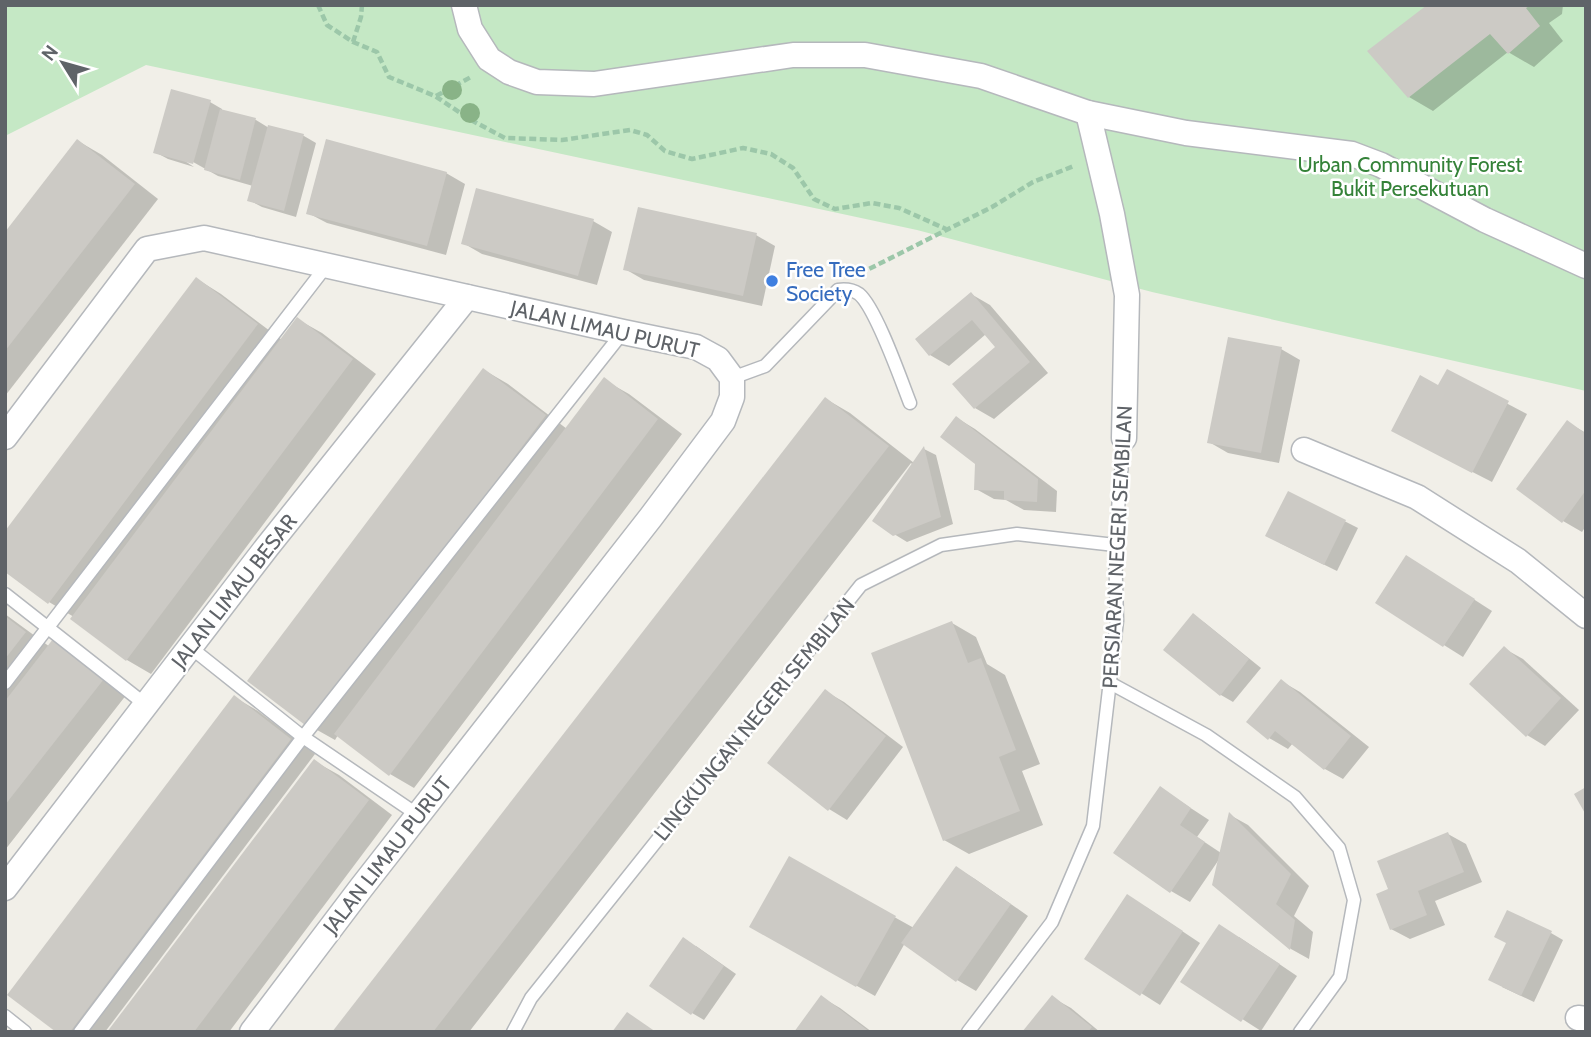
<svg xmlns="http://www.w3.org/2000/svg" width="1591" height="1037" font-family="Cabin,sans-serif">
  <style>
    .green { fill: #c5e8c5 }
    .shadow { fill: #0003 }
    .building { fill: #cccac5 }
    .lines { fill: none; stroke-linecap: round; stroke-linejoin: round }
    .service-casing { stroke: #b5b8bc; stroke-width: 15 }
    .minor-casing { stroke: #b5b8bc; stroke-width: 27 }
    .path { stroke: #9cc7a9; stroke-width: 4.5; stroke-dasharray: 7 3.5; stroke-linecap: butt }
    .service { stroke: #fff; stroke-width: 12 }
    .minor { stroke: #fff; stroke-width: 24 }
    .tree { fill: #89b387 }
    .shop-dot { fill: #3f7fe0; stroke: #fff; stroke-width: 2.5 }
    .labels { text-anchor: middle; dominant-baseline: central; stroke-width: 5; stroke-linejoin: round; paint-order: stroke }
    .park-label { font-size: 21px; fill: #348238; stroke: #fff }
    .shop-label { font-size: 21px; fill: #366cbe; stroke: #fff; text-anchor: start }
    .street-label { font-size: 21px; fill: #5f6368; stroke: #fff }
  </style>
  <rect width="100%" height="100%" fill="#f1efe8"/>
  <!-- green -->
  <path class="green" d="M5,5H1586V391L1152,292L917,230L146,65L5,136Z"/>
  <!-- shadow -->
  <g class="shadow">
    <path d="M1430,5H1563L1562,14L1549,23L1563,41L1534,67L1508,52L1433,111L1409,97Z"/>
    <path d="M210,102L222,109V111L256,120L269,128L304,136L316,143L296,217L262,207L249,200L253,186L218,176L186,158L185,161L194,167L168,159L155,152Z"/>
    <path d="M78,141L102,155L158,199L5,396V235Z"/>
    <path d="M446,173L465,184L446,255L327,223L308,213Z"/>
    <path d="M593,221L612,232L597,285L482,254L463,243Z"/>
    <path d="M756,235L775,246L762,306L644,280L625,269Z"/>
    <path d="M197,279L221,294L282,340L297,319L322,333L376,374L151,674L127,660L74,617L49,602Z"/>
    <path d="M971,294L990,305L1048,373L994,419L975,408L997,347L986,334L949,366L930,355L917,339Z"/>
    <path d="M1281,349L1300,360L1279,463L1228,453L1209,442Z"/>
    <path d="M484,370L508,384L567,429L604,380L629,394L682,434L414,788L390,774L338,735L335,740L310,726Z"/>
    <path d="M1447,372L1527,414L1492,482L1412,441Z"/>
    <path d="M826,399L850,413L914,463L924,449L936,455L953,524L907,542L894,534L913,465L911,463L469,1032H334Z"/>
    <path d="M957,418L975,429L1057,491L1056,512L1024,510L1006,500L994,499L976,489L977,463Z"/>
    <path d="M1567,422L1586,433V526L1582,532L1563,521Z"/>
    <path d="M1289,493L1358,528L1337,571L1280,543Z"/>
    <path d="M1425,568L1492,611L1463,657L1377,603Z"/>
    <path d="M5,614L50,647L54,642L127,694L5,850Z"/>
    <path d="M1193,615L1205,623L1261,668L1233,702L1221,695Z"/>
    <path d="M952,623L976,637L987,664L1005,675L1040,764L1022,771L1043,825L969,854L944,840Z"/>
    <path d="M1505,649L1523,659L1579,710L1545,746L1527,735Z"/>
    <path d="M1281,681L1300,692L1369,747L1343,779L1325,769L1293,743L1288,749L1269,738Z"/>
    <path d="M825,691L844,702L903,747L847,820L829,809Z"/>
    <path d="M234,697L258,711L315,754L105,1032H59Z"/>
    <path d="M314,761L339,775L392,815L229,1032H110Z"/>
    <path d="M1160,788L1209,820L1197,837L1221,853L1230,815L1248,825L1309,886L1294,916L1313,932L1309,959L1291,949L1214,885L1220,858L1190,902L1171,891Z"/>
    <path d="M1448,834L1466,844L1482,882L1435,901L1445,925L1410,939L1391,929L1390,890Z"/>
    <path d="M790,859L914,928L957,868L975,879L1028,916L976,991L957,980L905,943L875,996L751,927Z"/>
    <path d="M1146,907L1200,943L1160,1005L1087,959Z"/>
    <path d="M1551,933L1563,940L1534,1002L1502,987L1508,943Z"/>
    <path d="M1239,937L1297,976L1261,1031L1183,981Z"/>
    <path d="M696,946L736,974L704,1020L692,1013Z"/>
    <path d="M821,997L840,1008L872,1032H796Z"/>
    <path d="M1053,998L1071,1008L1100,1032H1025Z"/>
  </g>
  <!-- building -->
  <g class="building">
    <path d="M1427,5H1531L1526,8L1540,26L1508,54L1490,34L1408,98L1367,51Z"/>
    <path d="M171,89L211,100L193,164L153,153Z"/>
    <path d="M220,109L256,118L240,180L204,170Z"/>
    <path d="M268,125L304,134L284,211L247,201Z"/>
    <path d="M77,139L135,184L5,351V232Z"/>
    <path d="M326,139L447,172L427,246L306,214Z"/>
    <path d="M476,188L594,219L578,276L461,244Z"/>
    <path d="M638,207L757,233L743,296L623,270Z"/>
    <path d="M196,277L258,324L48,604L5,572V531Z"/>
    <path d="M971,292L1030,362L974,409L952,384L995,347L972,320L929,356L915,339Z"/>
    <path d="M297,317L353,359L126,661L70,619Z"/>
    <path d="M1228,337L1282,347L1261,453L1207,443Z"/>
    <path d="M483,368L546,415L309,728L247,681Z"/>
    <path d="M1447,369L1509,401L1472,473L1391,431L1420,375L1438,385Z"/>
    <path d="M604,377L658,419L389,776L334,734Z"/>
    <path d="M825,397L889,446L433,1032H332Z"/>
    <path d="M956,416L1038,479L1037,502L1004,500V491L974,490L975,464L940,437Z"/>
    <path d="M1567,420L1586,434V490L1562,523L1516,489Z"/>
    <path d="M924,446L941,517L893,536L872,521Z"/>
    <path d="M1288,491L1346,520L1324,565L1265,536Z"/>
    <path d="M1406,555L1475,599L1443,647L1375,603Z"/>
    <path d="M1193,613L1249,659L1220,696L1163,650Z"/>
    <path d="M5,616L26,632L5,659Z"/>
    <path d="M952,621L968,663L981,658L1016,750L999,757L1020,811L943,841L871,653Z"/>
    <path d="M53,639L104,679L5,805V701Z"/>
    <path d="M1504,646L1561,698L1526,737L1469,684Z"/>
    <path d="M1281,679L1351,736L1324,770L1275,731L1268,740L1246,722Z"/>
    <path d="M825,689L886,736L828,811L767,763Z"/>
    <path d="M234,695L291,739L70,1032H56L7,995Z"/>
    <path d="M314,759L369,800L194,1032H107Z"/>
    <path d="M1160,786L1191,808L1180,825L1205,842L1170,893L1113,853Z"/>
    <path d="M1586,787V815L1574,794Z"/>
    <path d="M1229,812L1291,874L1276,904L1295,920L1290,950L1212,885Z"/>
    <path d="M1448,832L1464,872L1418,891L1427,915L1390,930L1376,894L1388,889L1377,861Z"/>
    <path d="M789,856L896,916L856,987L749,927Z"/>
    <path d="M956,866L1011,904L956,982L901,943Z"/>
    <path d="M1127,894L1183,931L1140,996L1084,959Z"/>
    <path d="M1507,910L1552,931L1521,996L1488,980L1506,943L1494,937Z"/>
    <path d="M1219,924L1280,964L1241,1022L1180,982Z"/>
    <path d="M683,937L724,966L691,1015L649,986Z"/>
    <path d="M821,995L870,1032H794Z"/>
    <path d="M1052,995L1092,1027L1088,1032H1022Z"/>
    <path d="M627,1012L656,1032H612Z"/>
  </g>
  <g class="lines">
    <!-- service casing -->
    <g class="service-casing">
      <g id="service">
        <path d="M732,378L765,366L838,290C845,289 853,290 859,294C876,308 901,380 910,403"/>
        <path d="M5,594L146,705"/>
        <path d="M190,647L303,737L418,815"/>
        <path d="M5,683L327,265"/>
        <path d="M1110,683L1206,735L1295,797L1339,848L1354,900L1340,977L1300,1032"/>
        <path d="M5,1016L25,1032"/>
        <path d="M80,1032L303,737L623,332"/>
        <path d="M513,1032L531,998L861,585L941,545L1017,534L1115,545"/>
        <path d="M968,1032L1052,922L1093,826L1117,621L1115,545L1124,438"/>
      </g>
    </g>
    <!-- minor casing -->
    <g class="minor-casing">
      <g id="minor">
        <path d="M464,5L470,29L489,59L509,72L537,82L594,84L793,55H865L981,76L1088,113L1186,133L1352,154L1381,165L1485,220L1586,266"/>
        <path d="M1088,113L1112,214L1127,295L1124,438"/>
        <path d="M5,437L147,249L204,238L623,332L696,347L718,359L732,378V397L723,421L651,517L361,888L252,1032"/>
        <path d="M1304,450L1417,497L1518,561L1586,616"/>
        <path d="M5,888L267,547L467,297"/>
        <path d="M1578,1018L1586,1019"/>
      </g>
    </g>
    <!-- path -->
    <g class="path">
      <path d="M318,5L327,25L353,42L377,52L389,77L435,96L471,120L505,138L562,140L630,130L647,135L665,151L692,159L743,148L771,154L793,168L814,199L835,209L872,203L899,208L946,229"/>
      <path d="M353,42L361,17L362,5"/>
      <path d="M436,96L471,77"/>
      <path d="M861,275L865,271L992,207L1033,182L1074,166"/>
    </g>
    <!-- service -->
    <use href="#service" class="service"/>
    <!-- minor -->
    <use href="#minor" class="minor"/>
  </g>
  <!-- trees -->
  <g class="tree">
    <circle cx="452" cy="90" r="10"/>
    <circle cx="470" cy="113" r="10"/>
  </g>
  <!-- markers -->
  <circle class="shop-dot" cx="772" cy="281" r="7"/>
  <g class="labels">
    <!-- park labels -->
    <g class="park-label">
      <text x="1410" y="164">Urban Community Forest<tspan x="1410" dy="24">Bukit Persekutuan</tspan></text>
    </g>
    <!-- shop labels -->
    <g class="shop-label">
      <text x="786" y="269">Free Tree<tspan x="786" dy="24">Society</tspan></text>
    </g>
    <!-- street labels -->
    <g class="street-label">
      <text transform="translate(605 329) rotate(13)">JALAN LIMAU PURUT</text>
      <text transform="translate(1117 547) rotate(-87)">PERSIARAN NEGERI SEMBILAN</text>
      <text transform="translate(234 591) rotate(-52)">JALAN LIMAU BESAR</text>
      <text transform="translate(754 719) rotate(-51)">LINGKUNGAN NEGERI SEMBILAN</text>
      <text transform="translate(387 855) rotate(-52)">JALAN LIMAU PURUT</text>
    </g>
  </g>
  <!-- border -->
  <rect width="1591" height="1037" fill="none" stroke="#5f6368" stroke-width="14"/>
  <!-- north arrow -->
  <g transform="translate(63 63) rotate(307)" stroke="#ffffff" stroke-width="5" paint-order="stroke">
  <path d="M0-5L12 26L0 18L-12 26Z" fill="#5f6368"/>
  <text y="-10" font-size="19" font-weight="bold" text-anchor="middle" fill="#5f6368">N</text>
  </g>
</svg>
